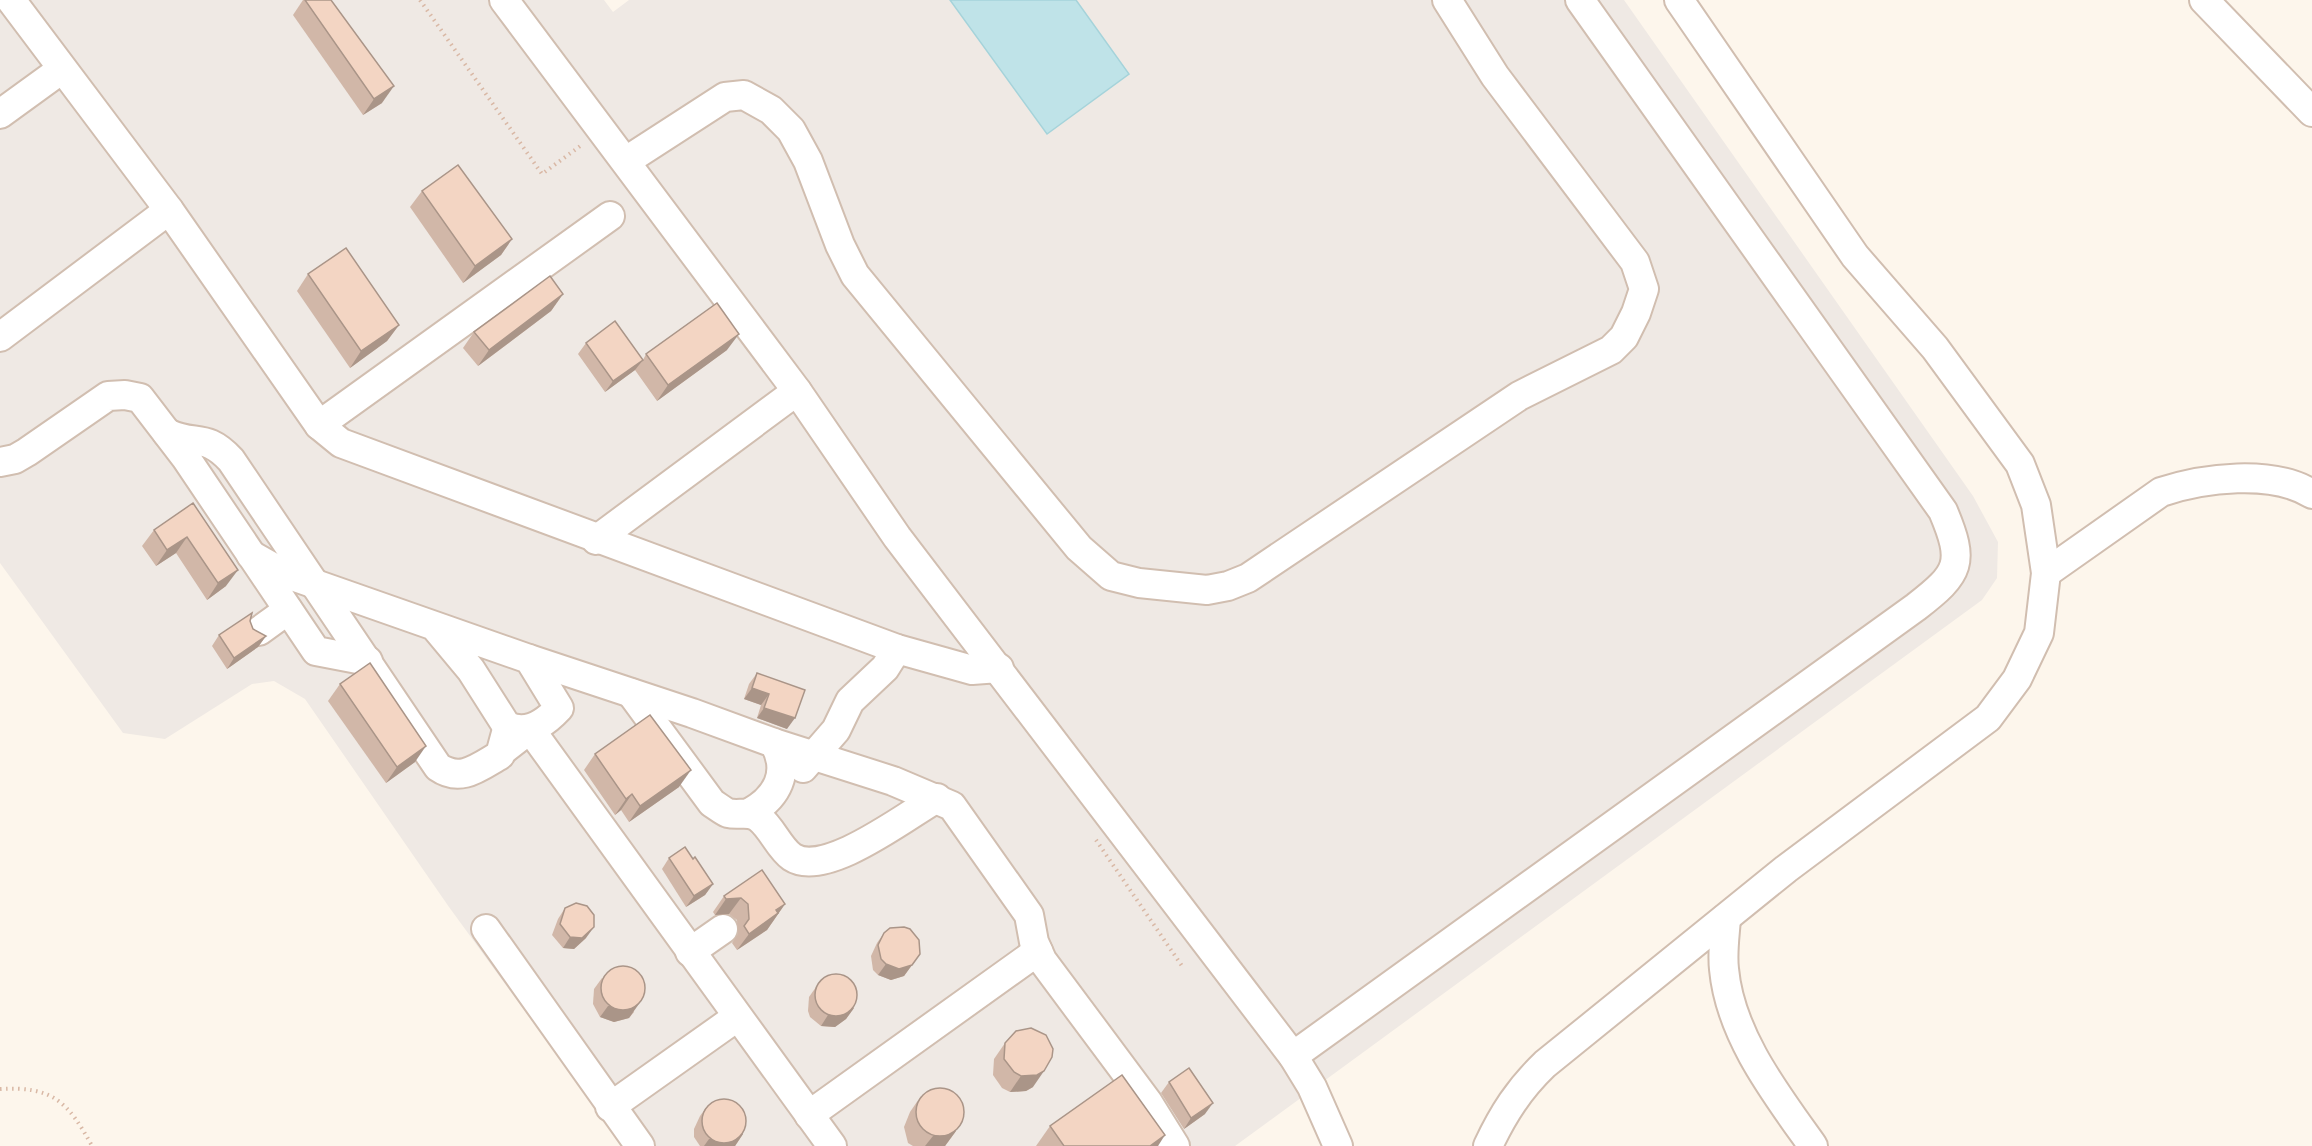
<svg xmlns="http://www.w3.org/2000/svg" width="2312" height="1146" font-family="'PT Sans',sans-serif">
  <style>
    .industrial { fill: #efe9e4 }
    .water { fill: #bfe3e8; stroke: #a5d3da; stroke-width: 1.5 }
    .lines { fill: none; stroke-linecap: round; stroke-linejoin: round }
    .minor-casing { stroke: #d1beb0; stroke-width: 32 }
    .path { stroke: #d9b8a5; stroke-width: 4; stroke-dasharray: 1.5 4.5; stroke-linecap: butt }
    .minor { stroke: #fff; stroke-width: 28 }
    .wall { fill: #d1b7a8 }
    .shaded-wall { fill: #aa9588 }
    .building { fill: #f3d5c3; stroke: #aa9588; stroke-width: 1.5 }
  </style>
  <rect width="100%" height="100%" fill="#fdf6ec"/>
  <!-- industrial -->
  <path class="industrial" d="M0,0H604L613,12L629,0H950L1047,133L1129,74L1076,0H1624L1973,496L1998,542L1997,578L1982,600L1235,1146H623L449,907L305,699L274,681L252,684L165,739L123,733L0,563Z"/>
  <!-- water -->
  <path class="water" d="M950,0H1076L1129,74L1047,134Z"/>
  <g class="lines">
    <!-- minor casing -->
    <g class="minor-casing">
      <g id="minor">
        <path d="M11,0L169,210L319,425L341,443L897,649L972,670L999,668"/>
        <path d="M504,0L797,391L897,537L1293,1056L1312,1087L1338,1146"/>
        <path d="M2204,0L2312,112"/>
        <path d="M0,114L62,69"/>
        <path d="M626,161L725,97L744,95L771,110L791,130L808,161L840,245L855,275L1079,548L1111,576L1139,583L1207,590L1228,586L1248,578L1519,396L1611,350L1624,337L1636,313L1644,289L1635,262L1495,76L1447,0"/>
        <path d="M0,337L169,210"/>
        <path d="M319,425L610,216"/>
        <path d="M167,433C196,447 205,432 231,460L438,767C461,783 479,767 500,755L506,733"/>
        <path d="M0,462L15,459L27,452L108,396L125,395L140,398L186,458L316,651L368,661"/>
        <path d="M596,540L797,391"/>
        <path d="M251,555L281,572L529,659L559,708C545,723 526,737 506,725L471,670L436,628"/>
        <path d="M2046,573L2161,492C2203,478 2272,469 2312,494"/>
        <path d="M259,631L288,610"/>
        <path d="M529,659L692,713L774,743C791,772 777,798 749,813"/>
        <path d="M631,693L712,803C717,806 723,811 728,813C739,816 749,810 759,818C772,828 779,848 792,857C825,879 907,815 937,798"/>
        <path d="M774,743L893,781L952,806L1029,915L1034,942L1042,960L1147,1101L1175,1146"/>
        <path d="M503,750L530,729L832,1146"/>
        <path d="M803,768L836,730L850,701L885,668L897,649"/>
        <path d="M1726,918C1725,934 1722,952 1724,969C1730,1035 1776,1094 1813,1146"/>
        <path d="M486,929L640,1146"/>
        <path d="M690,952L723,929"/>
        <path d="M1293,1056L1916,607C1960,573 1965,563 1943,511L1580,0"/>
        <path d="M610,1107L737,1017"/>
        <path d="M809,1115L1038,951"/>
        <path d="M1488,1146C1503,1114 1519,1089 1545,1064L1786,869L1988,718L2017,679L2039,633L2046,573L2036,505L2020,464L1935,348L1855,256L1679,0"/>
      </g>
    </g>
    <!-- path -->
    <g class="path">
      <path d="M420,0L542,174L583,144"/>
      <path d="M1096,840L1182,966"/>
      <path d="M0,1089C53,1086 68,1102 92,1146"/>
    </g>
    <!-- minor -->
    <use href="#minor" class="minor"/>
  </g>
  <!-- wall -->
  <g class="wall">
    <path d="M303,0H331L382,103L363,115L293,15Z"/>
    <path d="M422,191L512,239L501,255L463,283L410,207Z"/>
    <path d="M308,274L399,325L387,341L350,368L297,291Z"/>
    <path d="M563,294L551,311L478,366L463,348L474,332Z"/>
    <path d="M586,343L643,360L646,354L727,350L657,401L635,370L605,392L578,354Z"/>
    <path d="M193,503L226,586L207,600L176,553L156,566L142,546L154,530Z"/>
    <path d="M250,621L253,629L266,636L258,647L227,669L212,646L219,635Z"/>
    <path d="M757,673L787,729L757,718L761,705L744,699L749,684Z"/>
    <path d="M340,684L415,762L386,783L328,701Z"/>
    <path d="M595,754L679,787L629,822L621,810L615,815L584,770Z"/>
    <path d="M669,858L693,859L713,884L705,895L686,907L662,869Z"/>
    <path d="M724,896L785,904L767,930L737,950L732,943L738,934L737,920L729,914L715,915L713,912Z"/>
    <path d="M565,908L586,938L574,949L563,948L552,935L558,919Z"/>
    <path d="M884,933L920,954L904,976L891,980L878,975L873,970L871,956L877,943Z"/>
    <path d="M602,978L634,1012L629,1018L614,1022L600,1017L593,1004L594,989Z"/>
    <path d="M821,980L854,1008L846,1019L835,1027L821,1026L810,1017L808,1011L809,997Z"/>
    <path d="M1005,1043L1033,1087L1026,1091L1010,1092L1002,1088L993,1075L994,1059Z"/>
    <path d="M1169,1082L1205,1114L1184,1129L1161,1093Z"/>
    <path d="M921,1096L956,1131L945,1146H913L908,1143L904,1127L910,1112Z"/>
    <path d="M708,1105L743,1134L735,1146H700L694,1137V1129L700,1116Z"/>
    <path d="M1050,1126L1158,1146H1036Z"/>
  </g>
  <!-- shaded-wall -->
  <g class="shaded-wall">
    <path d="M394,86L382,103L363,115L374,99Z"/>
    <path d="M512,239L501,255L463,283L475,266Z"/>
    <path d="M563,294L551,311L478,366L489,350Z"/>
    <path d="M399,325L387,341L350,368L361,351Z"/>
    <path d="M739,334L727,350L657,401L668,385Z"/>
    <path d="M643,360L635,370L605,392L613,381Z"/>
    <path d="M187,537L176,553L156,566L167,550Z"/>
    <path d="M238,570L226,586L207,600L218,583Z"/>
    <path d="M266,636L258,647L227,669L234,658Z"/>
    <path d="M752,688L769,694L761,705L744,699Z"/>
    <path d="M764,708L795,718L787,729L757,718Z"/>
    <path d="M426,746L415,762L386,783L397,767Z"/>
    <path d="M691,770L679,787L629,822L640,806Z"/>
    <path d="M632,794L621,810L615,815L626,799Z"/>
    <path d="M713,884L705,895L686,907L694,896Z"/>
    <path d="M741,898L729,914L715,915L726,899Z"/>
    <path d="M785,904L767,930L737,950L749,934L776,910Z"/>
    <path d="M594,927L586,938L574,949L563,948L570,937Z"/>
    <path d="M886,964L912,965L904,976L891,980L878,975Z"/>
    <path d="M641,1001L629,1018L614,1022L600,1017L608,1006Z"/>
    <path d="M854,1008L846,1019L835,1027L821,1026L828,1015Z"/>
    <path d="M1044,1071L1033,1087L1026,1091L1010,1092L1021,1076Z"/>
    <path d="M1213,1103L1205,1114L1184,1129L1191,1118Z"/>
    <path d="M956,1131L945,1146H925L933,1136Z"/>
    <path d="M743,1134L735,1146H704L709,1139Z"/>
    <path d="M1165,1135L1158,1146H1150Z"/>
  </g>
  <!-- building -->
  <g class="building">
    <path d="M305,0H331L394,86L374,99Z"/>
    <path d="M458,165L512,239L475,266L422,191Z"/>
    <path d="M346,248L399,325L361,351L308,274Z"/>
    <path d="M550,276L563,294L489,350L474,332Z"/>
    <path d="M717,303L739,334L668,385L646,354Z"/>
    <path d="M615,321L643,360L613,381L586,343Z"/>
    <path d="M193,503L238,570L218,583L187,537L167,550L154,530Z"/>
    <path d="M252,613L250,621L253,629L266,636L234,658L219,635Z"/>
    <path d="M370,663L426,746L397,767L340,684Z"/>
    <path d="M757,673L805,690L795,718L764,708L769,694L752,688Z"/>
    <path d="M650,715L691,770L640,806L632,794L626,799L595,754Z"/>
    <path d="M685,847L693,859L695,857L713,884L694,896L669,858Z"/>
    <path d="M762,870L785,904L776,910L778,913L749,934L744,926L749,919L748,904L741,898L726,899L724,896Z"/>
    <path d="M576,903L587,906L594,915V927L582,938L570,937L560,924L565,908Z"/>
    <path d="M904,927L910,929L919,940L920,954L912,965L899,969L886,964L881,959L878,945L884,933L890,928Z"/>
    <circle cx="623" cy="988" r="22"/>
    <circle cx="836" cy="995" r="21"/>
    <path d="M1031,1028L1046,1035L1053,1049L1052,1057L1044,1071L1037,1075L1021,1076L1014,1072L1004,1059L1005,1043L1016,1031Z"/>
    <path d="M1189,1068L1213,1103L1191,1118L1169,1082Z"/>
    <path d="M1122,1075L1165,1135L1150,1146H1064L1050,1126Z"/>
    <circle cx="940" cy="1112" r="24"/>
    <circle cx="724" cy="1121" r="22"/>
  </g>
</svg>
